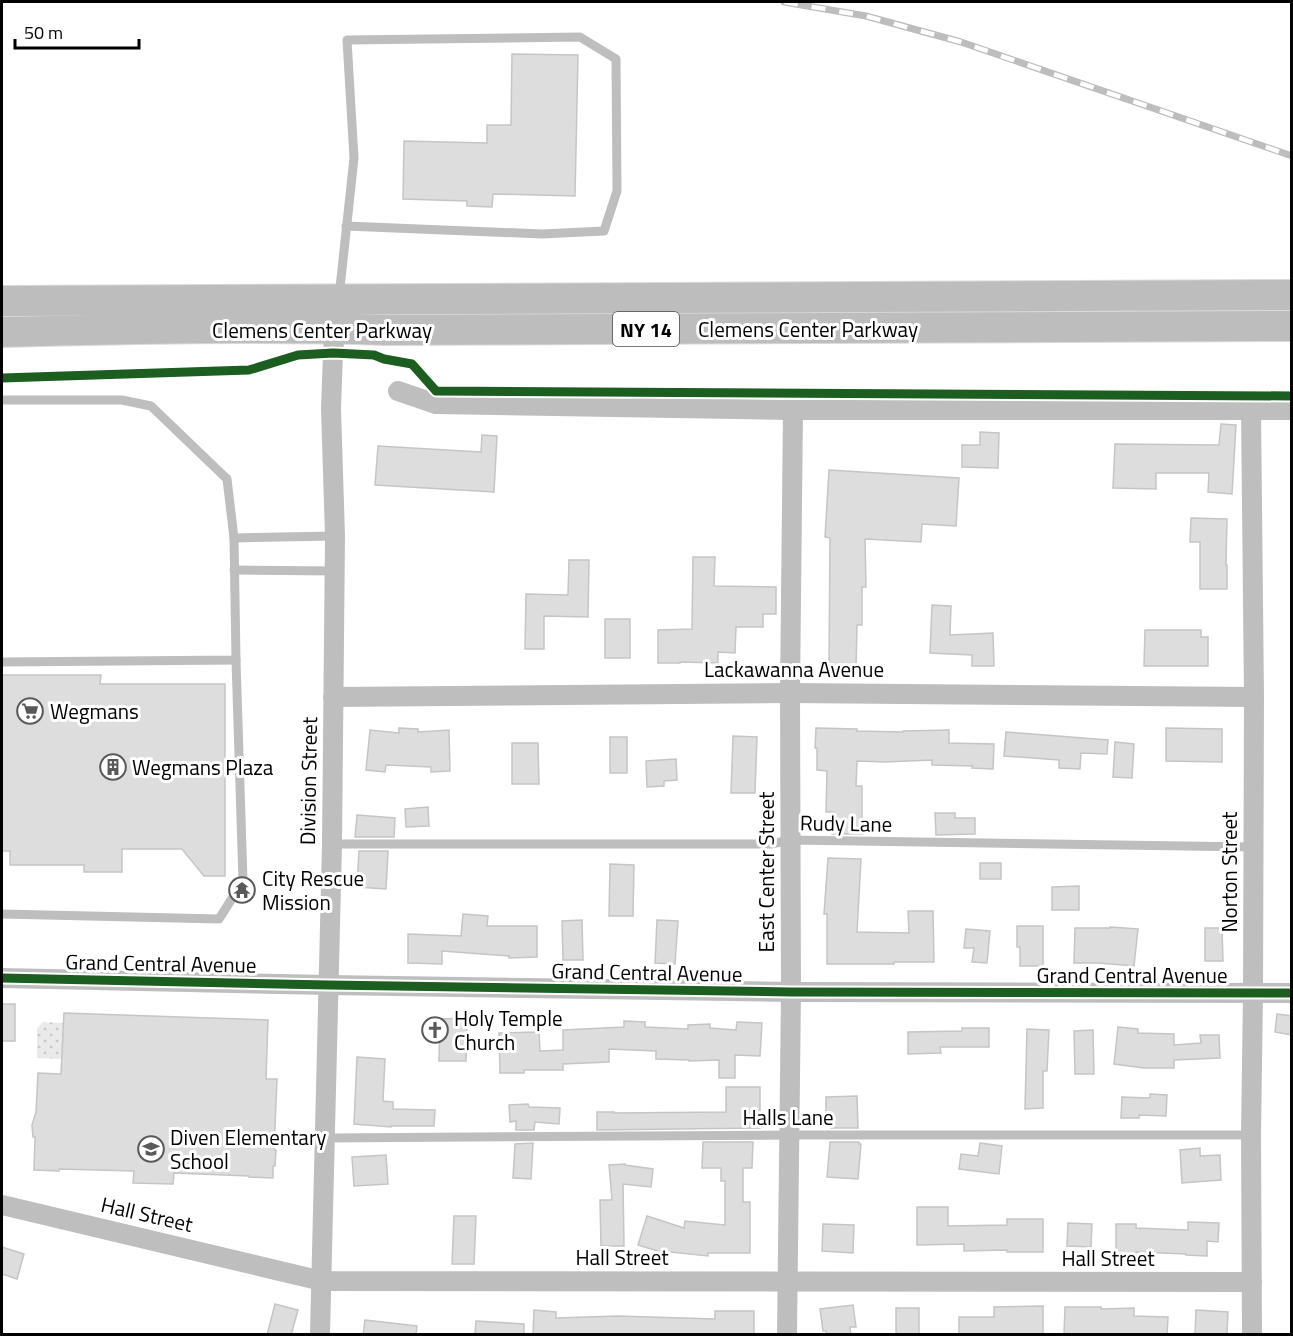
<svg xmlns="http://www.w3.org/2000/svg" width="1293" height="1336" font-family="'Titillium Web',sans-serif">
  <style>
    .park { fill: url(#park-dots) }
    .building { fill: #ddd; stroke: #c5c5c5; stroke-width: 1.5 }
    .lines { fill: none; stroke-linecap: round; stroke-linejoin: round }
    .primary-casing { stroke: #dbdbdb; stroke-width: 32 }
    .service { stroke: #bebebe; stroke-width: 9 }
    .minor { stroke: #bebebe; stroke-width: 20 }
    .primary { stroke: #bdbdbd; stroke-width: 30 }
    .rail-casing { stroke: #bdbdbd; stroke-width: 7 }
    .rail { stroke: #fff; stroke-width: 4.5; stroke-dasharray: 14; stroke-linecap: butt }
    .cycleway-casing { stroke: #fff; stroke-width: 13 }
    .cycleway { stroke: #1b5e20; stroke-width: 9 }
    .labels { text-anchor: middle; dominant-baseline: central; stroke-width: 6; stroke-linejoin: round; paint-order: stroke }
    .shield { fill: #fff; stroke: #4c4c4c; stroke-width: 1.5 }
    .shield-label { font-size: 20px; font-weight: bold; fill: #000 }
    .street-label { font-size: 21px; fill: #000; stroke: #fff }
    .poi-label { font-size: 21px; fill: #000; stroke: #fff; text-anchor: start }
  </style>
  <defs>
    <pattern id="park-dots" width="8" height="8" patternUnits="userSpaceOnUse" patternTransform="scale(1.5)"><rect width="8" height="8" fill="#eaeaea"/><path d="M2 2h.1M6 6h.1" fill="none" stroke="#c7c7c7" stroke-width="1.8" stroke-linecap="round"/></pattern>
  </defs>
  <rect width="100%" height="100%" fill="#fff"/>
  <!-- park -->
  <path class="park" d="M43,1022L64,1023L63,1059L37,1058V1029L40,1025Z"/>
  <!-- building -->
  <g class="building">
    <path d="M512,54L578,55L575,196L493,194L492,207L467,206V201L403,199L404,141L487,143V125H511Z"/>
    <path d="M1221,424L1236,425L1232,494L1208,492L1209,473H1156V489L1113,488L1115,444L1219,445Z"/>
    <path d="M980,432L999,433L998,468L962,467V445H980Z"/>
    <path d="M482,435L497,436L494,492L375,485L378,446L481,452Z"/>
    <path d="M829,470L959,478L956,526L922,524L921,542L865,539L866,587H862V625H857L856,667H829L830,538L825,537Z"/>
    <path d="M1191,518L1227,519L1226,565H1227V589H1200V542H1190Z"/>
    <path d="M693,557H715L714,586L776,587V614H763V627H736L735,653L718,652V663L680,662V663H658V630L692,629Z"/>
    <path d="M569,560H589L588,617L544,616V649H525L526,594L568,595Z"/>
    <path d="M932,605L951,606L950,635L993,633L994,666H972V655L930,653Z"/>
    <rect x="605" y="619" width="25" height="39"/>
    <path d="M1145,630H1201V637H1208V666H1144Z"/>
    <path d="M2,675H101L100,684H225V876H204L182,849H122V872H84V865H10V851H2Z"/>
    <path d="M399,728L418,729V732L449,730L450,771L431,772V767L386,765L385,772L366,770L370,730L399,733Z"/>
    <path d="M816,728L857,729V731L903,732V731L949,730V743L994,744L993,769L972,768L973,766L932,765V760L885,762L857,761L856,786H862V822H865L863,834H832L834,812H826L827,771L817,770V748H815Z"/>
    <path d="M1166,728L1222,729V762L1166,761Z"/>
    <path d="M1006,732L1108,740L1107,754L1081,753L1080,769L1059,768V760L1004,756Z"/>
    <path d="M733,736L757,737L755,793H731Z"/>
    <rect x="610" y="737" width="17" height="36"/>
    <path d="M1115,742L1134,744L1132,778L1113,777Z"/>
    <path d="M512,743H538L539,784H512Z"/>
    <path d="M676,759L677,780L664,781V786L647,787L646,761Z"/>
    <path d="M428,807L429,826L406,827L405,809Z"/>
    <path d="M935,813H955V818H975V834L936,835Z"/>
    <path d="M357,815L395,818L394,837H355Z"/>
    <path d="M359,851H388L386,889L357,887Z"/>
    <path d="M828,858L861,859L857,932L909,933L908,911H933L934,962H894V964H827V914H824Z"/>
    <rect x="980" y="863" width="21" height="16"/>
    <path d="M610,864L634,865L633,916H609Z"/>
    <path d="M1079,886V910H1052V887Z"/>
    <path d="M463,914L488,916L487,926H537V957L509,958V956L442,951V964L408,963V934L461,936Z"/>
    <path d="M582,920L583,960H563L562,921Z"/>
    <path d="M657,920L678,921L675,964L655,963Z"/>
    <path d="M1017,926H1043V966H1020V947H1017Z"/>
    <path d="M1110,927L1138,929L1134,966L1098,963H1074L1075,928H1110Z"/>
    <path d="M1205,928H1222L1223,961H1205Z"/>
    <path d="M966,929L990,931L987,963L972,962L974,948H964Z"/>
    <rect x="2" y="1004" width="13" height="37"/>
    <path d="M64,1013L268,1020L266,1079H277L274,1150H276L275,1166H273V1178L249,1177V1176L174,1173L173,1184L133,1183L134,1171L59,1169V1171L34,1170L35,1137H33L32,1125L36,1112L38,1073L61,1074Z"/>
    <path d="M1277,1014L1292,1016V1035L1275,1032Z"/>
    <path d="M467,1018L466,1061H439L440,1019Z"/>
    <path d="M624,1021L645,1022V1027L688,1029V1025L710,1024V1028L736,1030L737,1022L762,1023L760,1056L735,1055V1078H719V1060L689,1061V1060L656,1059V1051L609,1049V1062L563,1064V1070H524V1073H500L499,1033L539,1032L540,1051L563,1050V1030L624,1027Z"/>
    <path d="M1118,1027L1138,1029V1033L1174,1034V1045L1201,1043L1200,1035H1219L1220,1058L1174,1060V1068H1144L1114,1064Z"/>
    <path d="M962,1028H989V1047H940L941,1053L908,1054V1032L962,1031Z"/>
    <path d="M1027,1029L1049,1030L1047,1071H1043V1108L1025,1109Z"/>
    <path d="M1093,1030L1094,1074H1075L1074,1031Z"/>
    <path d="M357,1057L385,1059L383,1101L393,1102V1109L435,1110L434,1126H391V1127L354,1124Z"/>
    <path d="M726,1087H760V1128L597,1130V1112H614V1113L726,1112Z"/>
    <path d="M1150,1094L1167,1095L1166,1116L1139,1115V1118H1121L1122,1097L1150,1098Z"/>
    <path d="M857,1096L858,1128H831V1122H826V1097Z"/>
    <path d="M528,1104L529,1107L560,1108L559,1124L535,1122L534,1130H516V1121L510,1122L509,1105Z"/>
    <path d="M703,1142H753L752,1168H743V1202H750V1253H708V1256L661,1251V1252L638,1245L647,1216L684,1228L685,1221L725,1225V1181H721V1168H702Z"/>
    <path d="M830,1142H859V1144H861L858,1179L827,1177Z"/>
    <path d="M533,1143L531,1179L513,1178L515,1144Z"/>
    <path d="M980,1143L1002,1146L999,1174L959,1169L961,1154L978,1156Z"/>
    <path d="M1200,1148V1156L1220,1155L1221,1180L1182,1183L1180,1150Z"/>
    <path d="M386,1155L388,1184L354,1186L352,1157Z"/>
    <path d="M625,1164V1165L653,1169L651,1187L623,1184L624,1246H601L600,1200H612L609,1165Z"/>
    <path d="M917,1207H948V1226L1007,1225V1219H1043V1252H1007V1250L964,1251V1244L917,1245Z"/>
    <path d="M454,1216H476L474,1264H452Z"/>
    <path d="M1188,1222L1219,1223L1218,1242L1207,1241V1256L1186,1255V1254L1136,1252V1254H1116V1224H1136V1228L1188,1230Z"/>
    <path d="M1068,1223L1092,1224L1091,1247L1067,1246Z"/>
    <path d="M823,1224L854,1225L853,1253L822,1251Z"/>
    <path d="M2,1247L24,1254L17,1279L2,1274Z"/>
    <path d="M275,1304L298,1310L291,1335H267Z"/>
    <path d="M853,1305L856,1327H850L851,1335H827L826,1331H823L820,1309Z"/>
    <path d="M1043,1306V1335H959V1317H994V1307Z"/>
    <path d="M1065,1307H1101V1309L1134,1308V1316L1168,1317L1167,1335H1064Z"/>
    <rect x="896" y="1308" width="23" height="27"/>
    <path d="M534,1310L556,1312V1318L618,1316L715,1319V1311H754V1335H533Z"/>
    <path d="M1196,1310L1228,1312L1227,1335H1195Z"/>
    <path d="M365,1320L417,1326L416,1335H363Z"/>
    <path d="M476,1321L524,1324V1335H475Z"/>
  </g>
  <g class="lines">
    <!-- primary casing -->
    <g class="primary-casing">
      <g id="primary">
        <path d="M2,301L1292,295"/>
        <path d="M2,332C129,329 257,326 385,330L1292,326"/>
      </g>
    </g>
    <!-- service -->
    <g class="service">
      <path d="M339,297L354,158L347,40L580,37L616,59L617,191L604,231L542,234L346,226"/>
      <path d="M2,400H122L151,406L227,479L234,538L236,660L2,662"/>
      <path d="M234,538L335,536"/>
      <path d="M234,570L335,571"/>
      <path d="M332,844H771L790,840L1253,847"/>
      <path d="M2,914L219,919L243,881L236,660"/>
      <path d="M325,1138L790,1135H1251"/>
    </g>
    <!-- minor -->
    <g class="minor">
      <path d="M398,391L436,404L793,410H1292"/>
      <path d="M1251,410L1254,697L1253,994L1251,1135L1252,1334"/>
      <path d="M333,697L790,693L1254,697"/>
      <path d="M2,978L328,985L791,992L1292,993"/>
      <path d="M2,1205L322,1281L1252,1282"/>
      <path d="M320,1334L332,844L335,536L331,409L333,353L336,317"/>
      <path d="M787,1334L791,992L790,693L793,410"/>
    </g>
    <!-- primary -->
    <use href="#primary" class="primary"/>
    <!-- rail casing -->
    <g class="rail-casing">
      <path id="rail" d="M784,2L866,16L961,42L1292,156"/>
    </g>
    <!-- rail -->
    <use href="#rail" class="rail"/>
    <!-- cycleway casing -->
    <g class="cycleway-casing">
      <g id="cycleway">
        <path d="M2,378L249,370L298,355L333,353L374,355L384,359L412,364L436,391L1292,396"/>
        <path d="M2,978L328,985L791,992L1292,993"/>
      </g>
    </g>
    <!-- cycleway -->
    <use href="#cycleway" class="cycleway"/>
  </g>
  <!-- icons -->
  <defs>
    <g id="supermarket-ring" transform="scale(1.35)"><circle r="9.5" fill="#fff" stroke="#595959" stroke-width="1.5"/><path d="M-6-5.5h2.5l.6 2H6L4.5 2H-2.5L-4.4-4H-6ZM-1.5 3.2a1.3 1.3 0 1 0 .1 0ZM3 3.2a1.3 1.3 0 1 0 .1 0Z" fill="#595959"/></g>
    <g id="building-ring" transform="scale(1.35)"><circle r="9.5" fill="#fff" stroke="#595959" stroke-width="1.5"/><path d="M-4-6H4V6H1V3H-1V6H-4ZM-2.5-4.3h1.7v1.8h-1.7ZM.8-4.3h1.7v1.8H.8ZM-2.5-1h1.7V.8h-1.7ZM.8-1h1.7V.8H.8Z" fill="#595959"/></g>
    <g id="temple-ring" transform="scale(1.35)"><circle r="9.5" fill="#fff" stroke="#595959" stroke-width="1.5"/><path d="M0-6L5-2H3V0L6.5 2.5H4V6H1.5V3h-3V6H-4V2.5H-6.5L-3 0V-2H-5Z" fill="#595959"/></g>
    <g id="church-ring" transform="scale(1.35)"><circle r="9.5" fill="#fff" stroke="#595959" stroke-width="1.5"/><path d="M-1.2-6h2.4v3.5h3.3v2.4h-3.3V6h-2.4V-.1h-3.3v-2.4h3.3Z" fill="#595959"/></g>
    <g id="school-ring" transform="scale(1.35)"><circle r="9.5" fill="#fff" stroke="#595959" stroke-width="1.5"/><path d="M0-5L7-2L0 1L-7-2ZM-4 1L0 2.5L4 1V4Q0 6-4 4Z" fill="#595959"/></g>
  </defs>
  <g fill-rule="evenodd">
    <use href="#supermarket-ring" x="30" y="711"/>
    <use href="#building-ring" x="113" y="767"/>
    <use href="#temple-ring" x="242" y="890"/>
    <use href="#church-ring" x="435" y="1030"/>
    <use href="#school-ring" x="151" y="1149"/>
  </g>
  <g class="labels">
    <!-- shield labels -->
    <rect class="shield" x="613" y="312" width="66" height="34" rx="4.5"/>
    <g class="shield-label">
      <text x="646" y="329">NY 14</text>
    </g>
    <!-- street labels -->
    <g class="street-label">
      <text x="808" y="329">Clemens Center Parkway</text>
      <text x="322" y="330">Clemens Center Parkway</text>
      <text x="794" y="669">Lackawanna Avenue</text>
      <text transform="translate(308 781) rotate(-89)">Division Street</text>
      <text transform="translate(846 823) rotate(1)">Rudy Lane</text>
      <text transform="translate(766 872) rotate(-90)">East Center Street</text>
      <text transform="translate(1229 872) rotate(-90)">Norton Street</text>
      <text transform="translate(161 963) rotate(1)">Grand Central Avenue</text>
      <text transform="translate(647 972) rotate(1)">Grand Central Avenue</text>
      <text x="1132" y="975">Grand Central Avenue</text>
      <text x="788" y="1117">Halls Lane</text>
      <text transform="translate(147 1214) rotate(13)">Hall Street</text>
      <text x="622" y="1257">Hall Street</text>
      <text x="1108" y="1258">Hall Street</text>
    </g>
    <!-- poi labels -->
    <g class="poi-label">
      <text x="50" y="711">Wegmans</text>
      <text x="132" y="767">Wegmans Plaza</text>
      <text x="262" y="878">City Rescue<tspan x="262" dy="24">Mission</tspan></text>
      <text x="454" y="1018">Holy Temple<tspan x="454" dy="24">Church</tspan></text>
      <text x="170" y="1137">Diven Elementary<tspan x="170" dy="24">School</tspan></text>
    </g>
  </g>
  <!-- border -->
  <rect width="1293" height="1336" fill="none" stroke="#000000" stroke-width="6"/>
  <!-- scale -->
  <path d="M15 39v9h124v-9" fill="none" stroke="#000000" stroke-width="3"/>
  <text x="24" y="39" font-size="18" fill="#000000" stroke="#ffffff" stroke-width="4.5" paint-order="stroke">50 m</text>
</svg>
